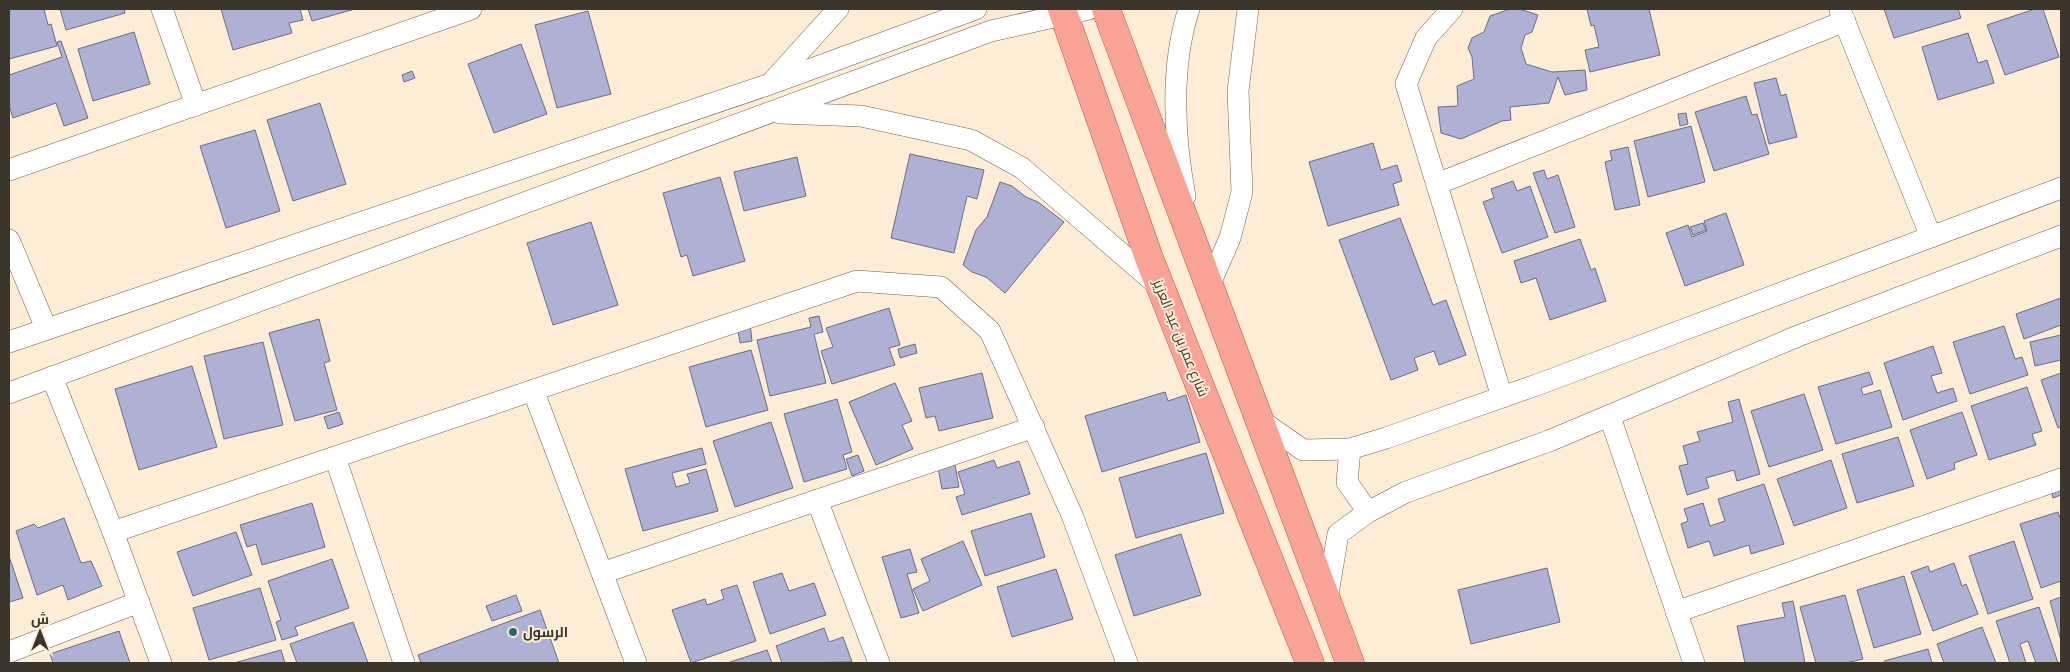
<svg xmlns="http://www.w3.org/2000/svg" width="2070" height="672" font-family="Cabin,Cairo,sans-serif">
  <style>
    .building { fill: #aeb1d3; stroke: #6b6d84 }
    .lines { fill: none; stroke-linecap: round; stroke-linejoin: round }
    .minor-casing { stroke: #71634e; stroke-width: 22 }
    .major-casing { stroke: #b35543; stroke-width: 29 }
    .minor { stroke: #fff; stroke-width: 21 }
    .major { stroke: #f8a395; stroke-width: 28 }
    .poi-dot { fill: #226c65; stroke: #fdedd6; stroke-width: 2 }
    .labels { text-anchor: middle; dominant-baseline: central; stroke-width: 4; stroke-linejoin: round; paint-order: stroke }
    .street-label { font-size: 14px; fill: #3b352c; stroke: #fdedd6 }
    .poi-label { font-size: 14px; font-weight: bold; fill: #3b352c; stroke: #fdedd6; text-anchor: start }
  </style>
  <rect width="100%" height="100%" fill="#fdedd6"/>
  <!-- building -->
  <g class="building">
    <path d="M9,9H44L48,25L51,24L57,46L9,59Z"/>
    <path d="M60,9H124L125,13L66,30Z"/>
    <path d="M221,9H300L303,20L289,23L292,33L233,50Z"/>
    <path d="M308,9H355L312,21Z"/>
    <path d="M1510,9H1519L1538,15L1532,32L1525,35L1521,48L1526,64L1552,72L1585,70L1587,90L1565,95L1558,77L1549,103L1510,107L1511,120L1502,121L1461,139L1441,133L1438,107L1458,106L1457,86L1474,79L1472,57L1468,48L1472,38L1484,32L1490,16Z"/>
    <path d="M1587,9H1649L1660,55L1590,72L1585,50L1599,47L1594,25L1591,26Z"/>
    <path d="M1884,9H1958L1961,18L1894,38Z"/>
    <path d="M2035,9H2043L2059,57L2005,75L1987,25Z"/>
    <path d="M588,11L611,94L557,108L535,25Z"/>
    <path d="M134,32L150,84L93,101L78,49Z"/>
    <path d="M1968,33L1978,63L1987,60L1994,83L1938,100L1922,47Z"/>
    <path d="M61,41L88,118L64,126L56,103L13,118L9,105V75L62,57L57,42Z"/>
    <path d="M521,44L547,114L494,133L468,64Z"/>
    <path d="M412,71L415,78L404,82L402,75Z"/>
    <path d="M1776,78L1781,96L1786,94L1797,137L1769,144L1754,83Z"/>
    <path d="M1746,96L1752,115L1757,114L1769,154L1714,171L1695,112Z"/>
    <path d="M320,103L346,184L293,201L267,120Z"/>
    <path d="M1686,113L1688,124L1680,126L1678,114Z"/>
    <path d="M1691,126L1705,182L1648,197L1634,141Z"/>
    <path d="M255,130L280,211L226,228L200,146Z"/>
    <path d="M1373,143L1381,170L1397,165L1402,181L1393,184L1399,205L1328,226L1309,162Z"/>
    <path d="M1628,147L1640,205L1615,210L1605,162L1612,160L1610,151Z"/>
    <path d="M910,154L984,170L977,199L967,196L954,253L891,238Z"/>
    <path d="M797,157L806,196L744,211L734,172Z"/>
    <path d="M1544,170L1547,179L1558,175L1575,227L1555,233L1533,173Z"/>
    <path d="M720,177L745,261L693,276L687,255L681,257L663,193Z"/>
    <path d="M1513,181L1517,191L1530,186L1548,237L1502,253L1483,202L1494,198L1491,189Z"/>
    <path d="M1000,182L1012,186L1026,197L1038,202L1064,222L1005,293L986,277L972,272L963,265L976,230L987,217Z"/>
    <path d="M1726,213L1744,265L1685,286L1666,233L1688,225L1692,237L1707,231L1704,221Z"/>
    <path d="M1400,218L1433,305L1446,300L1466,355L1439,365L1434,351L1414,358L1418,370L1391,380L1339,240Z"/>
    <path d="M591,222L618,305L553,325L527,243Z"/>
    <path d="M1703,223L1706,230L1693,235L1690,227Z"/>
    <path d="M1580,239L1591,270L1595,268L1606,301L1550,320L1536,278L1521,283L1514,261Z"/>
    <path d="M2061,298V325L2024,339L2016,314Z"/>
    <path d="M889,308L900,345L889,348L895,365L832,384L821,351L833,347L826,328Z"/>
    <path d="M819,316L823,332L814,334L826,383L770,396L757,340L811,327L809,318Z"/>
    <path d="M319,319L330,361L324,363L337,410L295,421L269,333Z"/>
    <path d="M750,323L752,341L740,343L737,325Z"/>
    <path d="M2004,326L2015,359L2022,357L2028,375L1970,394L1953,342Z"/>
    <path d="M2061,335V360L2035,366L2030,342Z"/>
    <path d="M263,342L283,425L224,439L204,356Z"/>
    <path d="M915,344L917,353L900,358L898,349Z"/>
    <path d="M1933,346L1942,373L1931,376L1937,393L1953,388L1957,401L1903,420L1884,363Z"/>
    <path d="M751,350L768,410L706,427L689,367Z"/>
    <path d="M192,366L217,447L139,470L115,389Z"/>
    <path d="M1869,372L1873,384L1861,388L1863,395L1880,390L1892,427L1836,444L1818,387Z"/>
    <path d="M982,373L993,418L939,431L935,416L926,418L919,388Z"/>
    <path d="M2061,373V427L2058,428L2041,380Z"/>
    <path d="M895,383L912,421L902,425L913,449L876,465L849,402Z"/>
    <path d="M2027,387L2042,431L2032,434L2036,445L1989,460L1971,406Z"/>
    <path d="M1165,392L1168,401L1186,395L1200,442L1102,472L1085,416Z"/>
    <path d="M1804,394L1823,450L1769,467L1751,411Z"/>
    <path d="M837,399L852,452L843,455L847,469L804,482L784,414Z"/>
    <path d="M1739,399L1760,474L1737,481L1734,470L1706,478L1709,488L1687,495L1679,466L1688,464L1683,446L1700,441L1697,432L1733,422L1728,402Z"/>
    <path d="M339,412L343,424L328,429L324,417Z"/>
    <path d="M1962,412L1977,455L1954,463L1955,469L1927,479L1910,430Z"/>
    <path d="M771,422L793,488L735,507L713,441Z"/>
    <path d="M1898,437L1914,486L1857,503L1842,454Z"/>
    <path d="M702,448L706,464L672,473L676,487L690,483L687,474L706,469L718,511L643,531L625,469Z"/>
    <path d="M1206,453L1224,513L1136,538L1119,478Z"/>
    <path d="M858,455L864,471L852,476L846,459Z"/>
    <path d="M994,460L997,468L1019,461L1030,494L962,515L956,497L965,494L958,472Z"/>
    <path d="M1831,460L1847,508L1794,526L1777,479Z"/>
    <path d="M955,465L959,487L942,489L938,468Z"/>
    <path d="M2061,482V495L2053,498L2050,485Z"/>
    <path d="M1764,484L1784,544L1751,554L1749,545L1714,556L1709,541L1688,548L1681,524L1688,521L1684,509L1703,503L1710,526L1725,521L1718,499Z"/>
    <path d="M312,503L325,547L262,565L256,544L247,547L240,525Z"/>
    <path d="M2058,512L2061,521V581L2041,588L2020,524Z"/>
    <path d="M1031,513L1045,557L985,576L971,531Z"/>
    <path d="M64,518L81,563L91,561L102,586L68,600L63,585L37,595L16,531L34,524L38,528Z"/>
    <path d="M236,532L252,575L193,596L177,552Z"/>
    <path d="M1181,534L1201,595L1134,616L1115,555Z"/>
    <path d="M963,541L982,585L923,611L913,589L930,581L921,559Z"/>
    <path d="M2014,541L2033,599L1988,614L1969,556Z"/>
    <path d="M910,549L917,572L907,574L919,613L901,618L882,557Z"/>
    <path d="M9,556L23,598L9,602Z"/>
    <path d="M332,559L349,608L295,627L298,635L282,640L276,622L281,620L268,581Z"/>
    <path d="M1954,563L1962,586L1966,584L1978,614L1933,631L1911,572L1928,566L1930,572Z"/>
    <path d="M1547,568L1560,622L1471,644L1458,590Z"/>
    <path d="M1056,569L1073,619L1012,637L997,587Z"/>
    <path d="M782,573L789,591L814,583L826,615L770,634L753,582Z"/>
    <path d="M1904,576L1921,634L1874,648L1857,590Z"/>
    <path d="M737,585L756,641L691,663L672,610L705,599L707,605L724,599L721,590Z"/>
    <path d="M260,588L276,640L209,660L193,608Z"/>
    <path d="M516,595L522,611L492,621L486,606Z"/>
    <path d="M1845,595L1863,659L1846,663H1816L1800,607Z"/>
    <path d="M2061,597V641L2050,601Z"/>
    <path d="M1793,601L1805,663H1745L1737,626L1785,617L1782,603Z"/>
    <path d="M2039,607L2058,663H2036L2028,641L2020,644L2026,663H2010L1996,621Z"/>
    <path d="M540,610L559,663H421L418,655Z"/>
    <path d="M353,622L368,663H297L290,644Z"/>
    <path d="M1982,627L1996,663H1944L1937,644Z"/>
    <path d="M824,628L829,642L843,637L852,662L782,663L776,646Z"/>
    <path d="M119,631L130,663H53L50,654Z"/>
    <path d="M1928,649L1932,663H1885L1884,661Z"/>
    <path d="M281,650L285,663H234Z"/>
    <path d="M767,650L772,663H727Z"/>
  </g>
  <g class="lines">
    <!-- minor casing -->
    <g class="minor-casing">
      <g id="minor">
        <path d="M162,9L196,105"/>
        <path d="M1452,9L1426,38L1406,84L1502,397"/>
        <path d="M1840,10L1931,237"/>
        <path d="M773,81L838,9"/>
        <path d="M780,113L861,116L971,140L1022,168L1160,287"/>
        <path d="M9,170L471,9"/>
        <path d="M1437,184L1845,21"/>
        <path d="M1185,196C1174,138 1170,66 1189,9"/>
        <path d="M9,240L46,328"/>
        <path d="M1209,286L1230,238L1242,192L1238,91L1248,9"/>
        <path d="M9,342L770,84L976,9"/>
        <path d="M52,377L113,532L161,663"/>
        <path d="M533,390L636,663"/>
        <path d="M9,393L991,31L1089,9"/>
        <path d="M1610,417L1694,663"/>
        <path d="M1260,420L1303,450L1350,449L1386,438L1542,383L2061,188"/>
        <path d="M1350,449L1347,482L1368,512"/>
        <path d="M335,457L404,663"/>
        <path d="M817,500L879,663"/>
        <path d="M113,532L857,281L941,287L990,331L1072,515L1127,663"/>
        <path d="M602,573L1034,427"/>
        <path d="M1327,600L1338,534L1368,512L1406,492L1549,441L1798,336L2061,236"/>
        <path d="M1676,612L2061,479"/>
        <path d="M9,652L139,602"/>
      </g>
    </g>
    <!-- major casing -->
    <g class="major-casing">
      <g id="major">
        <path d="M1062,9L1149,258L1310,663"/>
        <path d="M1106,9L1350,663"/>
      </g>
    </g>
    <!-- minor -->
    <use href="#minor" class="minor"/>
    <!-- major -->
    <use href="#major" class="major"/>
  </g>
  <!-- markers -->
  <circle class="poi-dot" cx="513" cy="632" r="5"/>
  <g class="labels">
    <!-- street labels -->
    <g class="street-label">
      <text transform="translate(1181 338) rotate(68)">شارع عمر بن عبد العزيز</text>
    </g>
    <!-- poi labels -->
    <g class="poi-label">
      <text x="523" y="632">الرسول</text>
    </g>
  </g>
  <!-- border -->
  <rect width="2070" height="672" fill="none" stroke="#3b352c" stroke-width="20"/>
  <!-- north arrow -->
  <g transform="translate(40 632)" stroke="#fdedd6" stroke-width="4" paint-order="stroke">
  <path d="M0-4L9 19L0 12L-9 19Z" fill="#3b352c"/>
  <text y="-8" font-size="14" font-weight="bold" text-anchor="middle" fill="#3b352c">ش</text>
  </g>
</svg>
